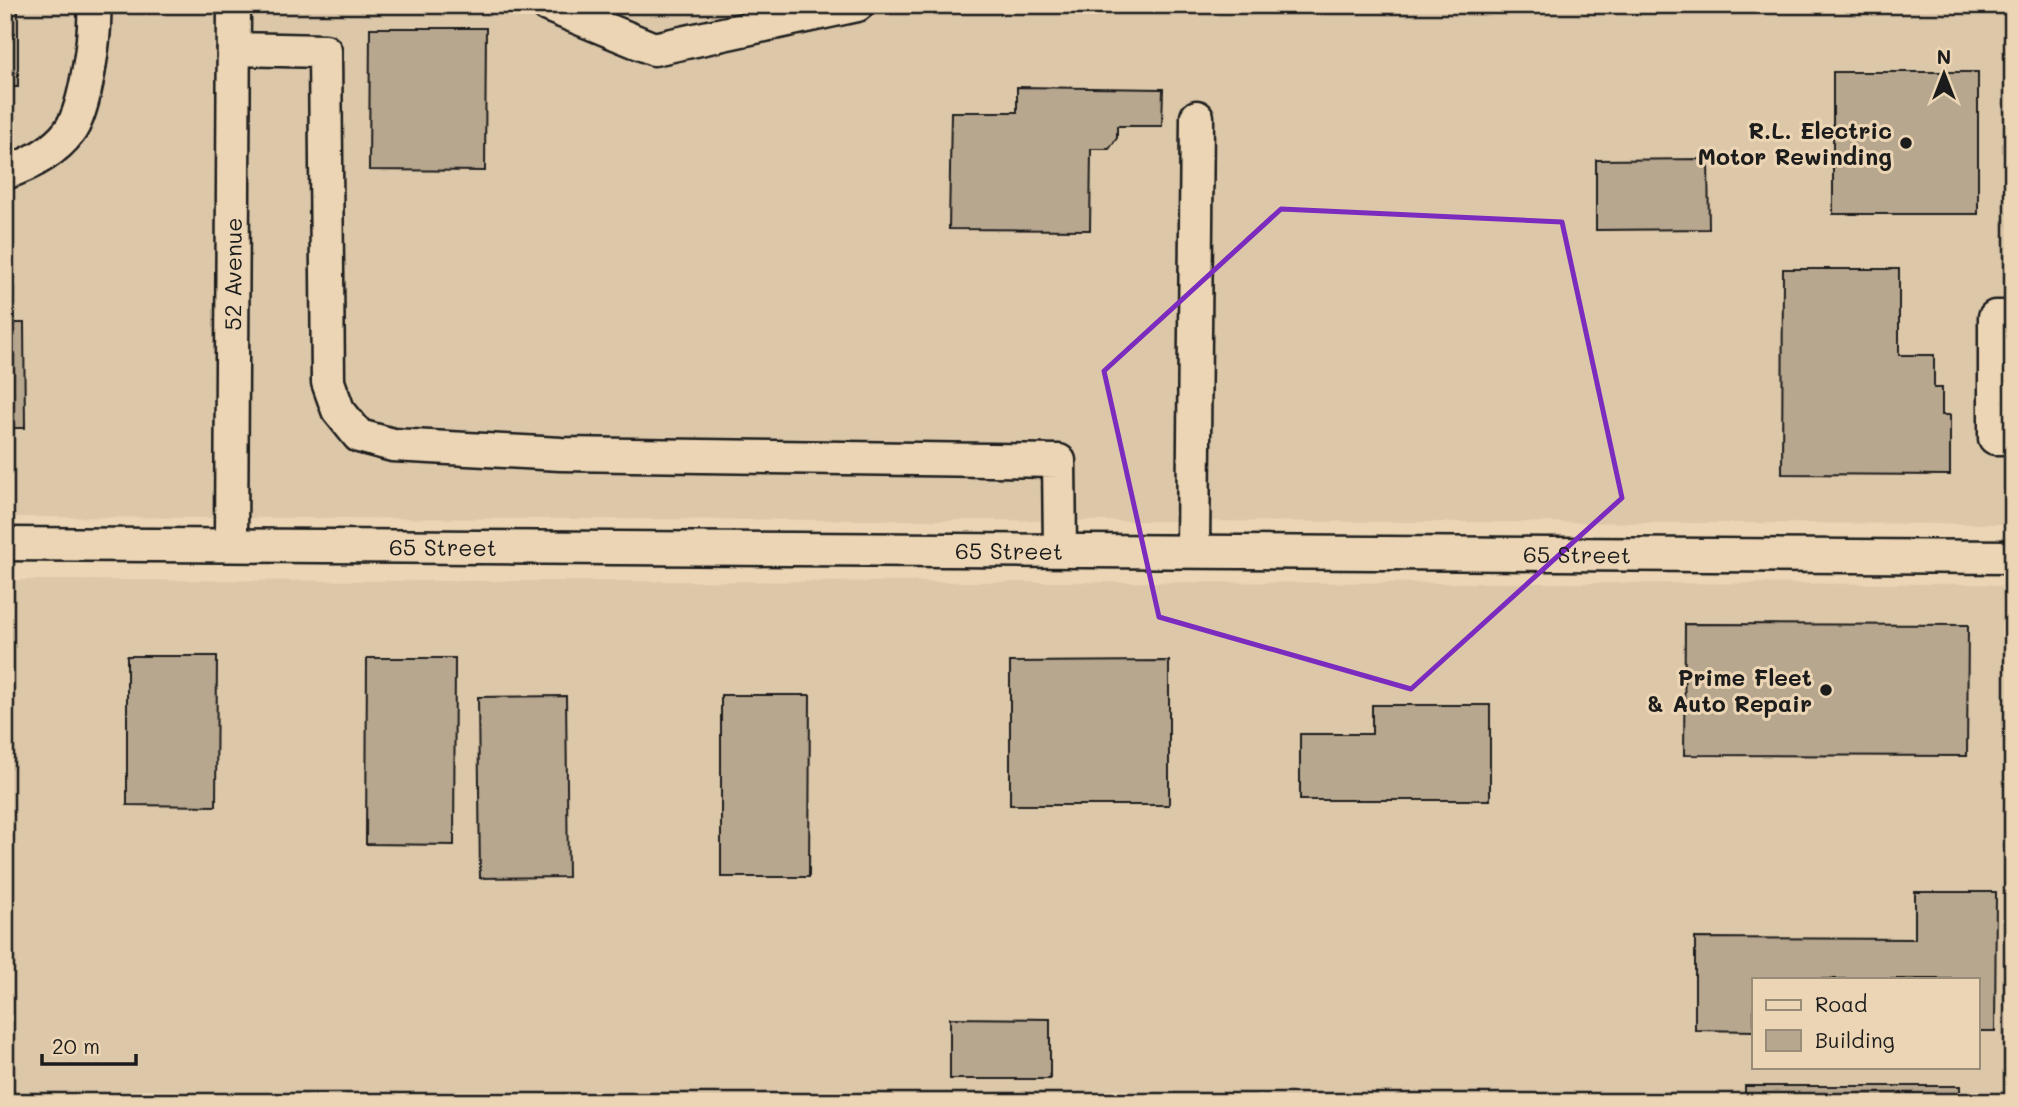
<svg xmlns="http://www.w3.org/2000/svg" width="2018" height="1107" font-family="Mali,sans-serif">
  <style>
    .built { fill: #dcc7a9; fill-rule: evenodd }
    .building { fill: #b8a78f; stroke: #1c1c1c; stroke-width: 2 }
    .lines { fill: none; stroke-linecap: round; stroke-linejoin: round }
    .minor-casing { stroke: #1c1c1c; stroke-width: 37 }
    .minor { stroke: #ebd5b4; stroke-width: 32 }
    .marked { fill: none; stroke: #7b2cbf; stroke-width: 5; stroke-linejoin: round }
    .poi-dot { fill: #1c1c1c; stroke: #ebd5b4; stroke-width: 2.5 }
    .labels { text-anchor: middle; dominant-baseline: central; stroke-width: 6; stroke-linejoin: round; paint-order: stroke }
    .poi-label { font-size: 23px; font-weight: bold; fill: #1c1c1c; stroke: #ebd5b4; text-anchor: end }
    .street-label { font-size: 23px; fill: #1c1c1c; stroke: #ebd5b4 }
  </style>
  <rect width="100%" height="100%" fill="#ebd5b4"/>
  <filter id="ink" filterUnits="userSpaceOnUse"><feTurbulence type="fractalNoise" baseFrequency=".0143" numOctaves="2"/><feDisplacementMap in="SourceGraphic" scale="14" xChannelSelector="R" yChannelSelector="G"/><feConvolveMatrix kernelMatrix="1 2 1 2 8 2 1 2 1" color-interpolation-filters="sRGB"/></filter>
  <g filter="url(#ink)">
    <!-- built -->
    <g class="built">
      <path d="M5,5H2013V520L2006,524L5,517Z"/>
      <path d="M5,580L1989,584L2013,589V1102H5ZM1754,979H1978V1067H1754Z"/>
    </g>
    <!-- building -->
    <g class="building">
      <rect x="5" y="5" width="13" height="82"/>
      <path d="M370,28H486L485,171L369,170Z"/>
      <rect x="1833" y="72" width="145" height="142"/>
      <path d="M1017,87L1163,89L1162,126H1117V138L1109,149H1091L1090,230L949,229L951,112H1017Z"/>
      <path d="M1708,159L1709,229L1596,230V160Z"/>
      <path d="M1783,269H1899V355H1934V388H1942V415H1950V475L1782,474Z"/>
      <path d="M5,323H24L25,428H5Z"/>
      <path d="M1685,624L1968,625L1967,756L1684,755Z"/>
      <path d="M127,656H217L216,806L127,805Z"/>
      <path d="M367,658H455L454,845L366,844Z"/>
      <path d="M1169,661V805H1010V662Z"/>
      <path d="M721,695H810L809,877H721Z"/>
      <path d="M566,696L568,877L480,878L478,697Z"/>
      <path d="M1372,705H1490V800H1300V734H1372Z"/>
      <path d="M1915,892H1996L1995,1031H1978V979H1754V1031L1695,1030V938L1915,939Z"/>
      <path d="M950,1018L1050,1019V1079H950Z"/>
      <rect x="1745" y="1086" width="215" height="16"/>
    </g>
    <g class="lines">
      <!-- minor casing -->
      <g class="minor-casing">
        <g id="minor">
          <path d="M547,5L654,49L857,5"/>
          <path d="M234,49L325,51L328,382L338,410L359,436L393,445L561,454L1059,461L1060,549"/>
          <path d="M5,173C28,165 54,152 69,132C86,110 96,33 94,5"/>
          <path d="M2013,317H1995V438H2013"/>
          <path id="s1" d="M5,544L2013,557"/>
          <path id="s2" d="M231,544L234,5"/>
          <path d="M1193,549L1197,117"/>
        </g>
      </g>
      <!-- minor -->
      <use href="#minor" class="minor"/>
    </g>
  </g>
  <!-- marked area -->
  <path class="marked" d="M1281,209L1562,222L1622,498L1411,689L1159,617L1104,371Z"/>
  <!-- markers -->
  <g class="poi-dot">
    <circle cx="1906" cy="143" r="7"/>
    <circle cx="1826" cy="690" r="7"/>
  </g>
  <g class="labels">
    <!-- poi labels -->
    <g class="poi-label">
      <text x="1892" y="130">R.L. Electric<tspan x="1892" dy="26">Motor Rewinding</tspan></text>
      <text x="1812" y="677">Prime Fleet<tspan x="1812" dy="26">&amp; Auto Repair</tspan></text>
    </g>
    <!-- street labels -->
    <g class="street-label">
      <text stroke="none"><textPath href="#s2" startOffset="270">52 Avenue</textPath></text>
      <text stroke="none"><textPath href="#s1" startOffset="438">65 Street</textPath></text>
      <text stroke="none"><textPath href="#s1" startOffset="1004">65 Street</textPath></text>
      <text stroke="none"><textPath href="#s1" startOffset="1572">65 Street</textPath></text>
    </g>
  </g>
  <!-- margin -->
  <rect width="2018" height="1107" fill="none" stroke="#ebd5b4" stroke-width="28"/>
  <rect x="14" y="14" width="1990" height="1079" fill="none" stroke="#1c1c1c" stroke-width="2.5" filter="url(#ink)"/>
  <!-- legend -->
  <rect x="1752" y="978" width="228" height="91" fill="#ebd5b4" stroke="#988b77" stroke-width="2"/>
  <rect x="1766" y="1000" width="35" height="10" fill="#ebd5b4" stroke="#988b77" stroke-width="2"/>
  <text x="1815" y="1012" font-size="21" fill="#1c1c1c">Road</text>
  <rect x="1766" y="1030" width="35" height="21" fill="#b8a78f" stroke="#988b77" stroke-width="2"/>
  <text x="1815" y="1048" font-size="21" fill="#1c1c1c">Building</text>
  <!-- north arrow -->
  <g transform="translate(1944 74)" stroke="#ebd5b4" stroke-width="5" paint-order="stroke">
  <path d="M0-5L12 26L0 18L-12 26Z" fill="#1c1c1c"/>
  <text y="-10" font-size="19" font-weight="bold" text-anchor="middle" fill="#1c1c1c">N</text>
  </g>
  <!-- scale -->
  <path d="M42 1054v10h94v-10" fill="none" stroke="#1c1c1c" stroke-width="3.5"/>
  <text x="52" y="1054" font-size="21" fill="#1c1c1c" stroke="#ebd5b4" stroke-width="5" paint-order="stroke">20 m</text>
</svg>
